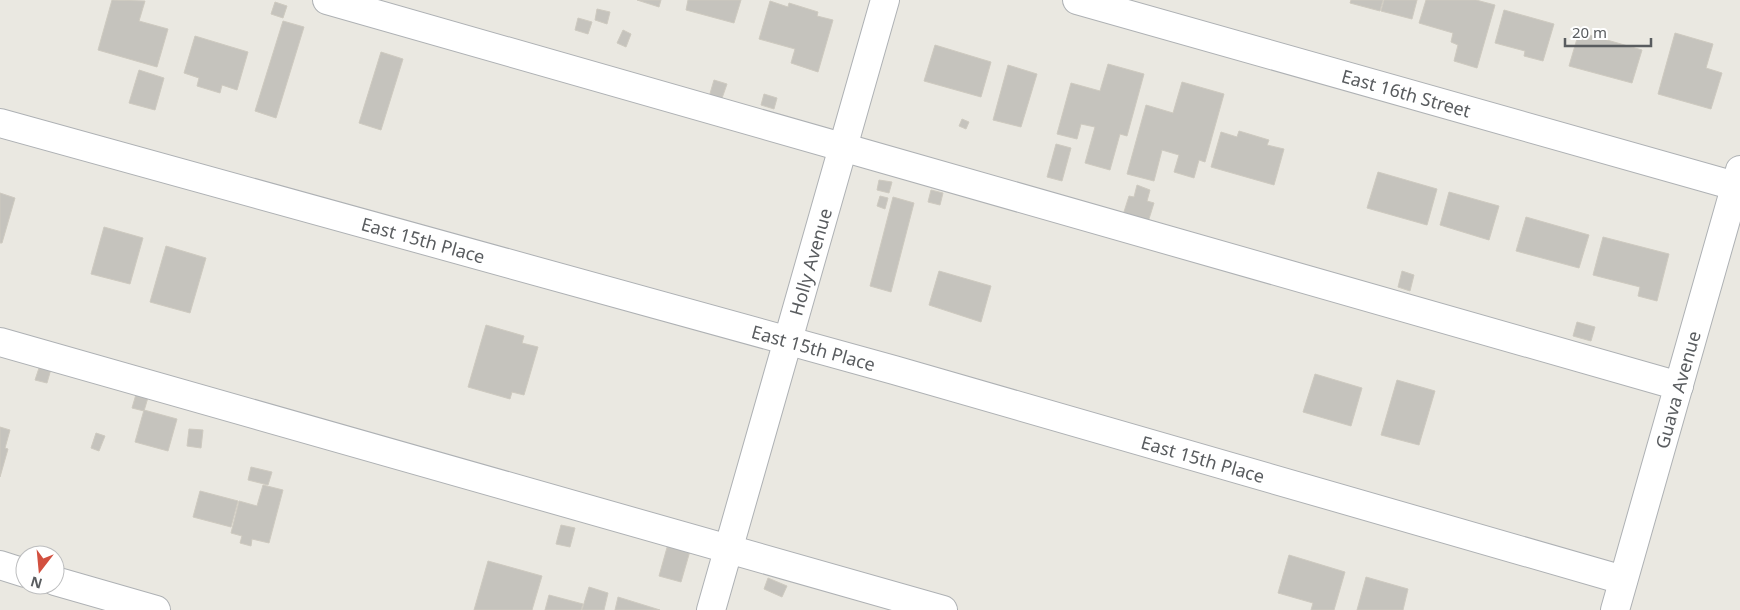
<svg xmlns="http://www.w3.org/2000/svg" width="1740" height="610" font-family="'Noto Sans',sans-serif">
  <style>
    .building { fill: #c5c3bd; stroke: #cecac0 }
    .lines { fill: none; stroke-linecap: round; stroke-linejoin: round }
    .minor-casing { stroke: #aeb1b4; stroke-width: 30 }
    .minor { stroke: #fff; stroke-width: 28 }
    .labels { text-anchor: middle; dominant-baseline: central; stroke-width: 4.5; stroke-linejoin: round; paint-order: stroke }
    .street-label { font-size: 18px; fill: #595c5f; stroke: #fff }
  </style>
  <rect width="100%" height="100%" fill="#eae8e1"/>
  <!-- building -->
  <g class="building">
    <path d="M112,0L145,1L139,21L168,29L157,67L98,50Z"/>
    <path d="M637,0H661L659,7Z"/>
    <path d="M688,0H741L734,23L686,10Z"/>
    <path d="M1351,0H1383L1380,11L1350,3Z"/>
    <path d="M1384,0H1417L1412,19L1381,11Z"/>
    <path d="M1426,0H1476L1495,5L1477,68L1454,61L1458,45L1451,42L1453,33L1419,23Z"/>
    <path d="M770,1L788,7L789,3L818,12L817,16L833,20L818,72L791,63L795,49L759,39Z"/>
    <path d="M275,2L287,6L283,18L271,14Z"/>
    <path d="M597,9L610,12L607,24L595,20Z"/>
    <path d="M1504,10L1554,24L1543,61L1524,56L1525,51L1495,43Z"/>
    <path d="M578,18L592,22L588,34L575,30Z"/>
    <path d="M283,21L304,27L276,118L255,111Z"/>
    <path d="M623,30L631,34L626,47L617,43Z"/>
    <path d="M1579,32L1642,50L1632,83L1569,66Z"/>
    <path d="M1675,33L1713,44L1706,68L1722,73L1711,109L1658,94Z"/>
    <path d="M195,36L248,52L237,90L222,85L220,93L197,86L199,78L184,73Z"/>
    <path d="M935,45L991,62L981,97L924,81Z"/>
    <path d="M381,52L403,59L381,130L359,123Z"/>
    <path d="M1108,64L1144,74L1127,136L1120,134L1110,170L1085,163L1095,127L1081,124L1077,139L1057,134L1071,83L1100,91Z"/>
    <path d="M1008,65L1037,74L1021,127L993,120Z"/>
    <path d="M139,70L164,78L155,110L129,103Z"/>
    <path d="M714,80L727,84L721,101L709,97Z"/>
    <path d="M1182,82L1224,94L1205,162L1199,160L1194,178L1174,172L1179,155L1162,150L1154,181L1127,174L1146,105L1173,113Z"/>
    <path d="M764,94L777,98L774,109L761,105Z"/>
    <path d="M962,119L969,122L966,129L959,126Z"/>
    <path d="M1239,131L1269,140L1267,145L1284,149L1274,185L1211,167L1221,132L1237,137Z"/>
    <path d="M1056,144L1071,148L1062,181L1047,177Z"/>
    <path d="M1378,172L1437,189L1427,225L1367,208Z"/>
    <path d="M879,180L892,182L889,193L877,190Z"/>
    <path d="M1137,185L1150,190L1147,201L1154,203L1148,222L1123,215L1129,196L1134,197Z"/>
    <path d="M931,190L943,193L940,205L928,202Z"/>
    <path d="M1449,192L1499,206L1489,240L1440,225Z"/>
    <path d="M0,193L15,198L2,243H0Z"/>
    <path d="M880,196L888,198L885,209L877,206Z"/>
    <path d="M893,197L914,203L891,292L870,286Z"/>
    <path d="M1526,217L1589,235L1579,268L1516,251Z"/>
    <path d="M104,227L143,238L130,284L91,274Z"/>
    <path d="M1603,237L1669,254L1657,301L1638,296L1640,287L1593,275Z"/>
    <path d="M166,246L206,258L190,313L150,302Z"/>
    <path d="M939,271L991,286L981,322L929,305Z"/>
    <path d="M1402,271L1414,275L1410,291L1398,287Z"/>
    <path d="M1577,322L1595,327L1591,341L1573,336Z"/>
    <path d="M486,325L524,336L522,343L538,347L524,395L512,392L510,399L468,387Z"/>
    <path d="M40,365L51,369L47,383L35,380Z"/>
    <path d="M1315,374L1362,388L1351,426L1303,412Z"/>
    <path d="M1397,380L1435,391L1419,445L1381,435Z"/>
    <path d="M137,391L149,394L144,411L132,408Z"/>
    <path d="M144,410L177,419L168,451L135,442Z"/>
    <path d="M0,427L10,430L5,448L8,449L0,477Z"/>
    <path d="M189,429L203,430L201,448L187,446Z"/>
    <path d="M96,433L105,436L99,451L91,448Z"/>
    <path d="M251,467L272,472L268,485L248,480Z"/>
    <path d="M263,485L283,490L269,543L252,539L251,546L240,543L242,536L231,533L239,501L257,506Z"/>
    <path d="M200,491L238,501L231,527L193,517Z"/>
    <path d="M561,525L575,528L570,547L556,544Z"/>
    <path d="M668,544L690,551L681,582L659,576Z"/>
    <path d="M1289,555L1345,572L1334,610H1311L1313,603L1278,593Z"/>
    <path d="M488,561L542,576L532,610H474Z"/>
    <path d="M1366,577L1408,589L1403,610H1357Z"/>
    <path d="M768,578L787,586L782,597L764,589Z"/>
    <path d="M589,587L608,593L604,610H582Z"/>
    <path d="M549,595L583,604L581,610H545Z"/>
    <path d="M618,597L660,610H615Z"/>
  </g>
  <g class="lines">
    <!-- minor casing -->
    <g class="minor-casing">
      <g id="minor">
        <path d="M327,0L1679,386"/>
        <path id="s1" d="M1077,0L1735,186"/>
        <path id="s2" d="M0,123L894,370L1623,580"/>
        <path d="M0,342L943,610"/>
        <path d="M0,565L25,573"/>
        <path d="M55,581L156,610"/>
        <path id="s3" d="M711,610L885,0"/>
        <path id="s4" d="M1615,610L1740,170"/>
      </g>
    </g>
    <!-- minor -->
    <use href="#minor" class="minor"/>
  </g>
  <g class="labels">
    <!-- street labels -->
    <g class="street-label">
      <text stroke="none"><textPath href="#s1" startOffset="342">East 16th Street</textPath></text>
      <text stroke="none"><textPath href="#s2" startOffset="439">East 15th Place</textPath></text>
      <text stroke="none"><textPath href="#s3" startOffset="362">Holly Avenue</textPath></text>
      <text stroke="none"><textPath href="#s2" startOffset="844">East 15th Place</textPath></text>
      <text stroke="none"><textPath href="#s4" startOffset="229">Guava Avenue</textPath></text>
      <text stroke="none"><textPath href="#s2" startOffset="1249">East 15th Place</textPath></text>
    </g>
  </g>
  <!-- north arrow -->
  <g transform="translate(40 570) rotate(196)"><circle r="24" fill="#ffffff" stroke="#bdbebf"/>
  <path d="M0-4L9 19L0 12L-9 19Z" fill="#d2503f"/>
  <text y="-8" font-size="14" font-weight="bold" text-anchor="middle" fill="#595c5f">N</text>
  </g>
  <!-- scale -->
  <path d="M1565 38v8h86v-8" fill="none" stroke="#595c5f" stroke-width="2.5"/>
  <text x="1572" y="38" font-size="15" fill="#595c5f" stroke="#ffffff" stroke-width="4" paint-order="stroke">20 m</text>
</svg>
